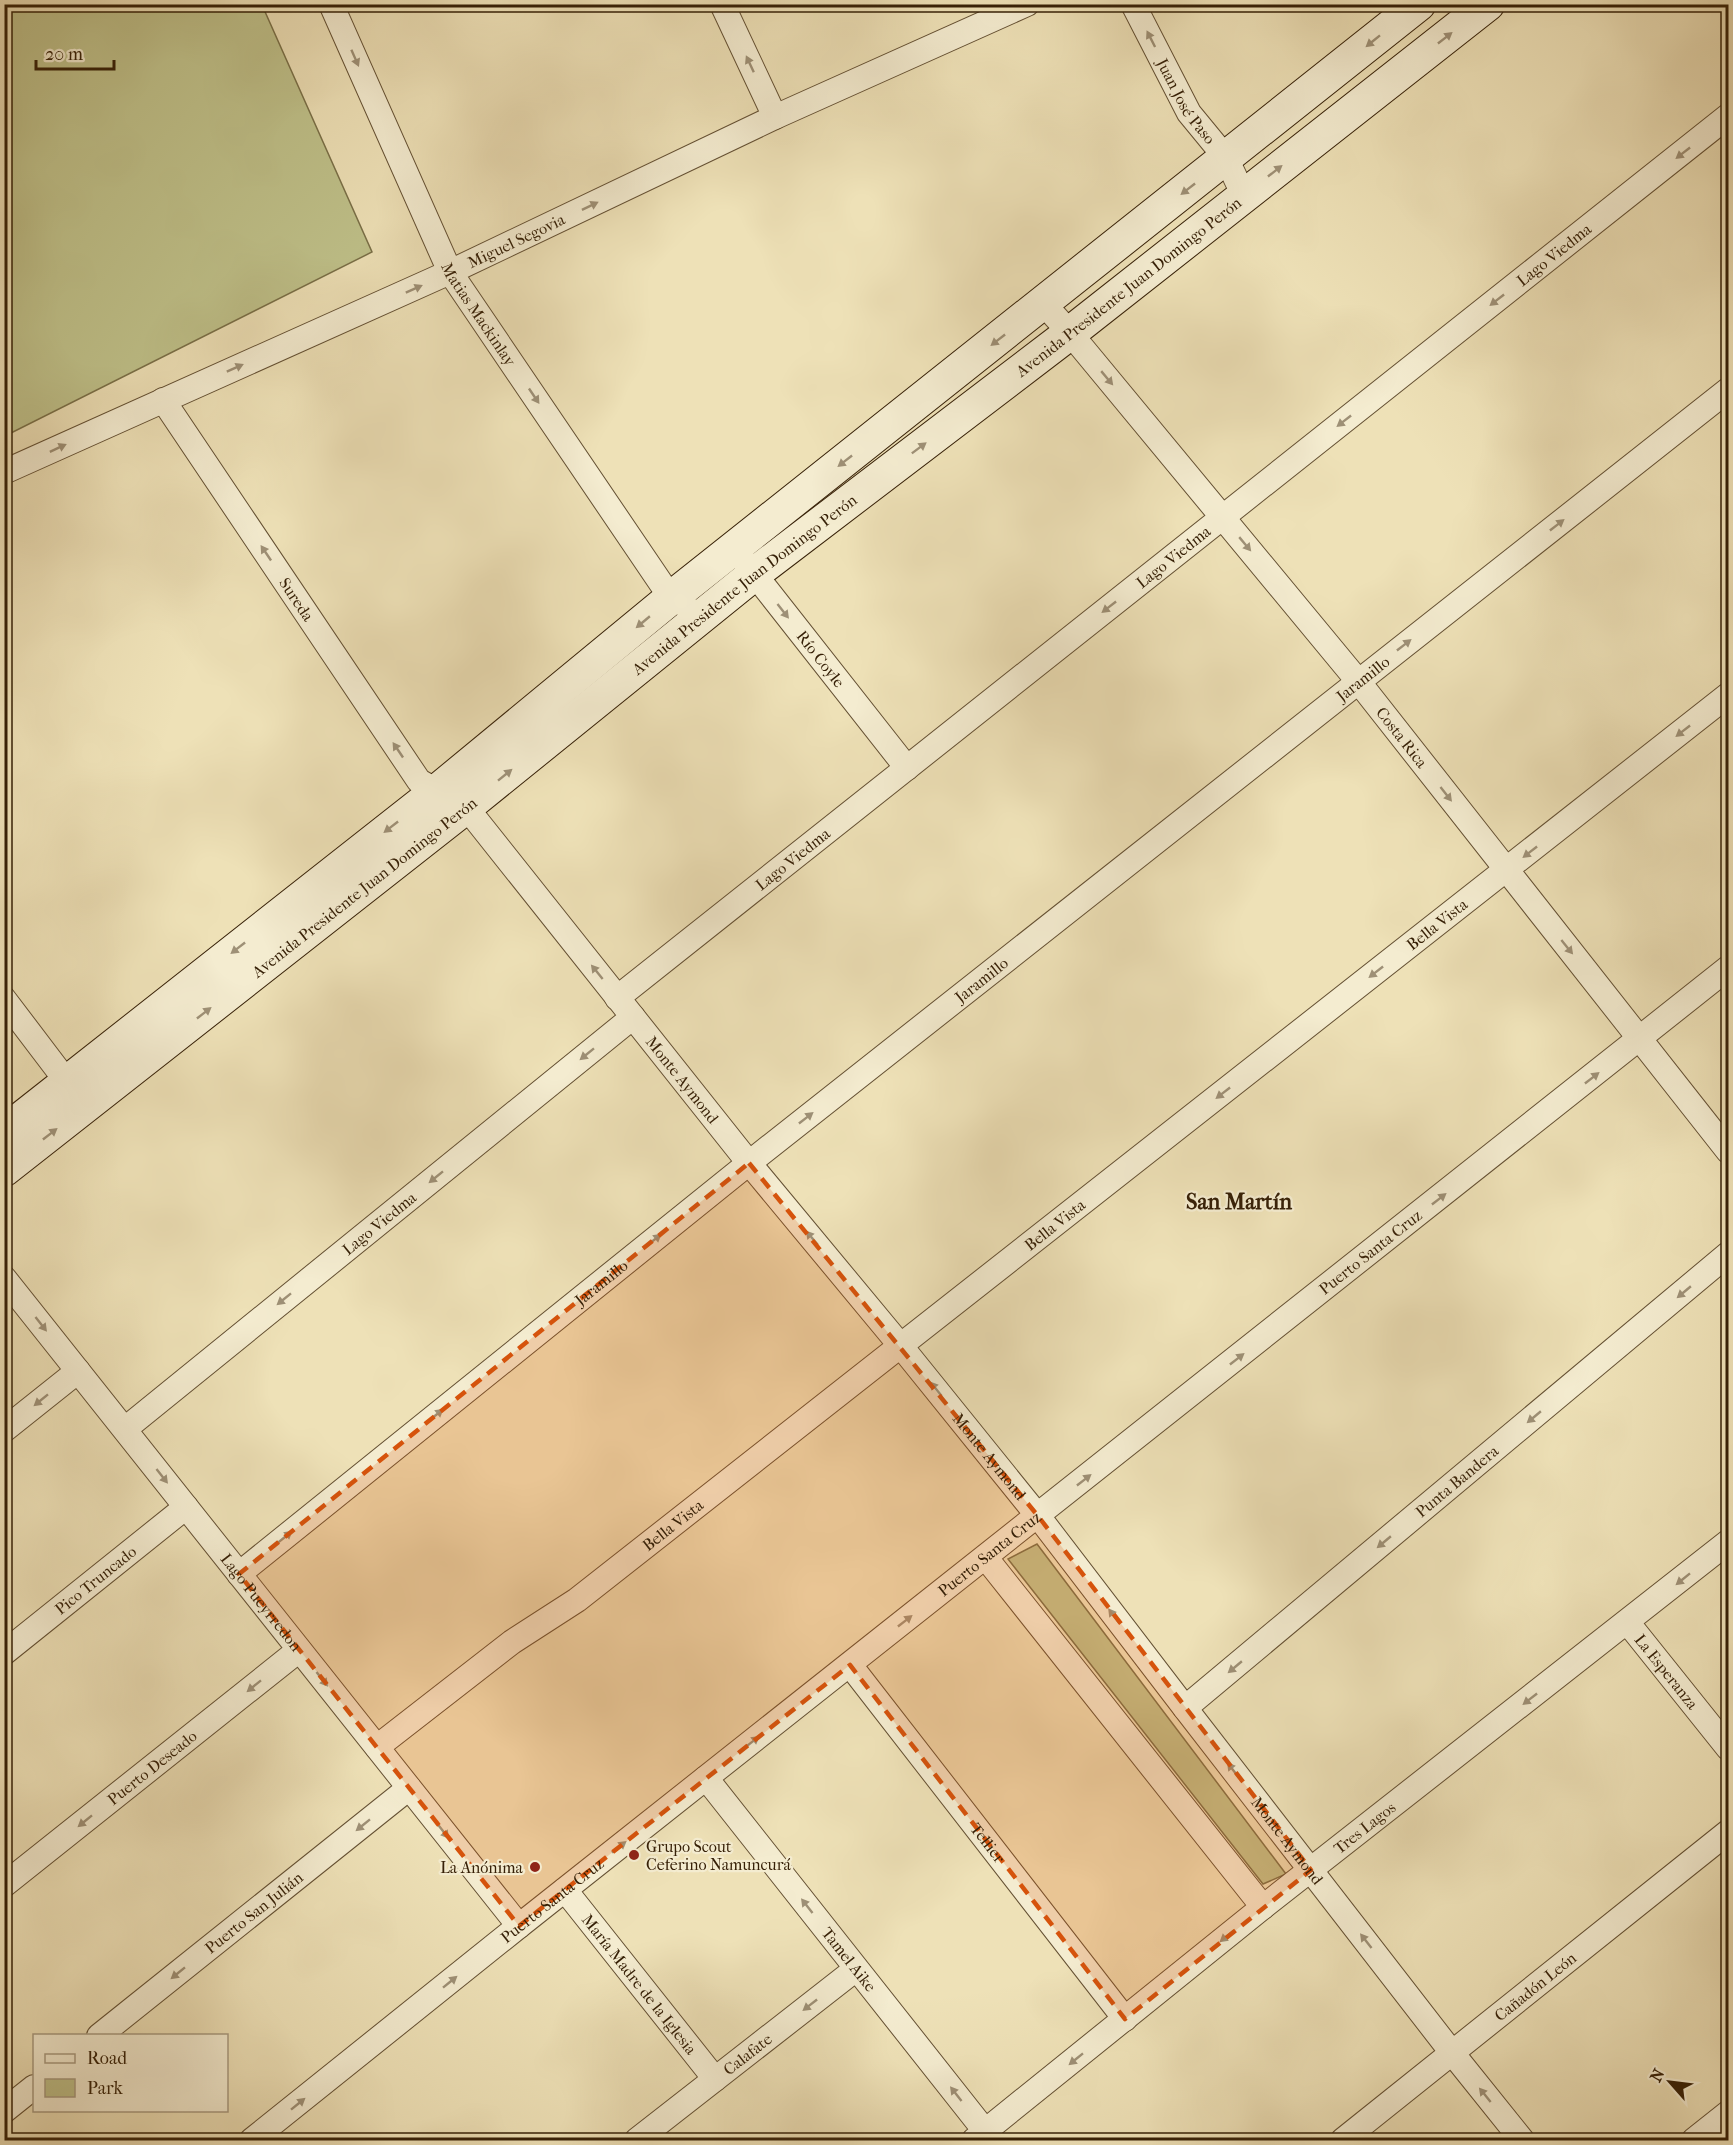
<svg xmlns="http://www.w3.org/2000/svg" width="1733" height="2145" font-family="'IM FELL French Canon',serif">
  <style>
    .green { fill: #bfc18a; stroke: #7a7048; stroke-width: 1.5 }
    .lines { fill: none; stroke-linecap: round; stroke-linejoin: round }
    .minor-casing { stroke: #645033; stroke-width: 26 }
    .secondary-casing { stroke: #362007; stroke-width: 35 }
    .minor { stroke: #f4ecd0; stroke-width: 24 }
    .secondary { stroke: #f4ecd0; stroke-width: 33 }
    .oneway { fill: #9e9076 }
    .marked { fill: #d6530c; fill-opacity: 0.2; stroke: #d6530c; stroke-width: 4.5; stroke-dasharray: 12 8; stroke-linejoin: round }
    .poi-dot { fill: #8f2418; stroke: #f4ecd0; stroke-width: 2 }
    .labels { text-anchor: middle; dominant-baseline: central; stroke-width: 4.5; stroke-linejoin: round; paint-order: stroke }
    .street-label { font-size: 16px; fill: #362007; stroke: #f4ecd0 }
    .poi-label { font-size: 16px; fill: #362007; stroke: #f4ecd0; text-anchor: start }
    .district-label { font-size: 22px; font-weight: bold; fill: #362007; stroke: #f4ecd0 }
  </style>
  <rect width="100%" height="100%" fill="#eee1b7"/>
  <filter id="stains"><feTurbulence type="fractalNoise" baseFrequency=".00333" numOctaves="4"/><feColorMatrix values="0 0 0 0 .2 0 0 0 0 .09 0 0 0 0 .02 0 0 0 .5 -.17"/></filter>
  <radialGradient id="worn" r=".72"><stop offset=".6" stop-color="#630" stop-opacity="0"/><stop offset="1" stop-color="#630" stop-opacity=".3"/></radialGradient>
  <!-- green -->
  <g class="green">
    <path d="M5,4L262,5L372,252L5,436Z"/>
    <path d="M1037,1544L1286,1874L1263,1884L1008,1559Z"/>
  </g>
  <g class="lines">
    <!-- minor casing -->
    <g class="minor-casing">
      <g id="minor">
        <path id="s1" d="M331,4L450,272L671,598L685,605"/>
        <path d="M722,4L775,117"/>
        <path id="s2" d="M1133,4L1189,113L1226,158L1244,196"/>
        <path id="s3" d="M1044,304L1070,333L1358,681L1728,1151"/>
        <path id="s4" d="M163,400L419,781L466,807L749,1163L900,1345L1038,1516L1185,1708L1453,2054L1522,2140"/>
        <path id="s5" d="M4,472L450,272L775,117L1027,4"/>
        <path id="s6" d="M745,562L907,768"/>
        <path id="s7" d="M617,998L1728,116"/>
        <path d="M4,999L67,1082"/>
        <path id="s8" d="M4,1278L519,1926"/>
        <path id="s9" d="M125,1429L633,1017"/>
        <path d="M4,1430L78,1371"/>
        <path d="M986,1558L1263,1907"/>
        <path id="s10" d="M239,1574L749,1163L1728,390"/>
        <path id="s11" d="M1628,1623L1728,1748"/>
        <path id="s12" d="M4,1653L186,1507"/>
        <path id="s13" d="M850,1665L1125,2019"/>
        <path id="s14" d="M1185,1708L1728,1254"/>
        <path id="s15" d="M377,1747L512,1642L577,1600L1728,695"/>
        <path id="s16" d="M706,1778L985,2131L991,2140"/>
        <path id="s17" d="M4,1885L299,1650"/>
        <path id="s18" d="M565,1890L715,2079"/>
        <path id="s19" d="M99,2036L409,1788"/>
        <path d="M4,2111L34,2087"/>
        <path id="s20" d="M252,2140L519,1926L1728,968"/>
        <path id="s21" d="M637,2140L856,1969"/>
        <path id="s22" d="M974,2140L1263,1907L1728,1542"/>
        <path id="s23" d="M1343,2140L1728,1832"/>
        <path d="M1694,2140L1728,2113"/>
      </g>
    </g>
    <!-- secondary casing -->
    <g class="secondary-casing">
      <g id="secondary">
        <path d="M4,1132L437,791L671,598L1419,4"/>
        <path id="s24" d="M4,1170L466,807L754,574L1070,333L1488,4"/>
      </g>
    </g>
    <!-- minor -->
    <use href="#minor" class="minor"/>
    <!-- secondary -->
    <use href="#secondary" class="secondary"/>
  </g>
  <!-- one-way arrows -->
  <defs><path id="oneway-solid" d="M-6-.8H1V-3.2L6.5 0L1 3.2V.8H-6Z" transform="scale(1.5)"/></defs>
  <g class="oneway">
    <use href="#oneway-solid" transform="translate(1445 38) rotate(-38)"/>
    <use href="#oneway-solid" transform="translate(1151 39) rotate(-117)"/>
    <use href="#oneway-solid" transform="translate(1373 41) rotate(141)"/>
    <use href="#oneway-solid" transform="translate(355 58) rotate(66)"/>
    <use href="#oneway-solid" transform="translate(750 64) rotate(-115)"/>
    <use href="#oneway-solid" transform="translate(1683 153) rotate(142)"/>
    <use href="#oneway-solid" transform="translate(1275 171) rotate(-38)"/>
    <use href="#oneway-solid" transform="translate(1188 189) rotate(142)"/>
    <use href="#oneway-solid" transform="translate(590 206) rotate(-26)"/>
    <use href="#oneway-solid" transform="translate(414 289) rotate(-24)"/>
    <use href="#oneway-solid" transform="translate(1497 300) rotate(142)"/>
    <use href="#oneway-solid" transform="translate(998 340) rotate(142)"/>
    <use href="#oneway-solid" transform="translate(235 368) rotate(-24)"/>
    <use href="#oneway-solid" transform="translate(1107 378) rotate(50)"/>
    <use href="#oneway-solid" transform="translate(534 396) rotate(56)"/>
    <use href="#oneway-solid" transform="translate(1344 421) rotate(142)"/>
    <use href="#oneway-solid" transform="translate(58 448) rotate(-25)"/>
    <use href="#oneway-solid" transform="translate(919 448) rotate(-37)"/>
    <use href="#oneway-solid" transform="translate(845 461) rotate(142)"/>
    <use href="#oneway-solid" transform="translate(1557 525) rotate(-38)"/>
    <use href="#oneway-solid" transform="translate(1245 544) rotate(50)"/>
    <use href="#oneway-solid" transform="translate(266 553) rotate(-124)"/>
    <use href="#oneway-solid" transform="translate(1109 607) rotate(142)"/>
    <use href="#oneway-solid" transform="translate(783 611) rotate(52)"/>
    <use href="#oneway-solid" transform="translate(643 622) rotate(140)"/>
    <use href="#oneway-solid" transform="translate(1404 645) rotate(-38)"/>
    <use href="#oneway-solid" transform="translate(1683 731) rotate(142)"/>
    <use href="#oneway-solid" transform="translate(398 750) rotate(-124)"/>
    <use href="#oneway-solid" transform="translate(505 775) rotate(-39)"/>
    <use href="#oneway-solid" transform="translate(1446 794) rotate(52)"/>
    <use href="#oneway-solid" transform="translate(391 827) rotate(142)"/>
    <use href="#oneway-solid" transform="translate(1530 852) rotate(142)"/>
    <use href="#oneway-solid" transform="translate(1567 947) rotate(51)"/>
    <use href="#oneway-solid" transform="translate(238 948) rotate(142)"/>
    <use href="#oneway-solid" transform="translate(597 972) rotate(-129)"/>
    <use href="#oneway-solid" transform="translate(1376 972) rotate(142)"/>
    <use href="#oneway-solid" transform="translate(204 1013) rotate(-38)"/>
    <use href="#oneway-solid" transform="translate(587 1054) rotate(141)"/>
    <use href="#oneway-solid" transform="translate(1592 1078) rotate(-38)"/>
    <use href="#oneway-solid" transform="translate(1223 1093) rotate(142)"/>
    <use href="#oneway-solid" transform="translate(806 1118) rotate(-38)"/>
    <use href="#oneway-solid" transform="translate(50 1134) rotate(-38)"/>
    <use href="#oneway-solid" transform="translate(436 1177) rotate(141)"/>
    <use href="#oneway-solid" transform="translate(1439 1199) rotate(-38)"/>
    <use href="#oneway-solid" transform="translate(812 1238) rotate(-130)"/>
    <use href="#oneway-solid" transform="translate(654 1240) rotate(-39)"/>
    <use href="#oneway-solid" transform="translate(1684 1292) rotate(140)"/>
    <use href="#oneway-solid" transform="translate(284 1299) rotate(141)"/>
    <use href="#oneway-solid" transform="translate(41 1324) rotate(52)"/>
    <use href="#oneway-solid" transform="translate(1237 1359) rotate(-38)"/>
    <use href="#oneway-solid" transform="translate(936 1389) rotate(-129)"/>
    <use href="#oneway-solid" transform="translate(41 1400) rotate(141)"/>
    <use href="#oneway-solid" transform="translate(436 1415) rotate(-39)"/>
    <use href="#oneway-solid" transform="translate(1534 1417) rotate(140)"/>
    <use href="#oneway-solid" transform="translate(162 1476) rotate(52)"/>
    <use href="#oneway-solid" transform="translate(1084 1480) rotate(-38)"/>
    <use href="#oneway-solid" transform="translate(285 1537) rotate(-39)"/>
    <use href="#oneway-solid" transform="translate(1384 1542) rotate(140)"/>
    <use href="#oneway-solid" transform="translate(1683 1579) rotate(141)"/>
    <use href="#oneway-solid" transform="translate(1114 1616) rotate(-127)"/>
    <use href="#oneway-solid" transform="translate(905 1621) rotate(-38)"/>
    <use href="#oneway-solid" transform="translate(1235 1667) rotate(140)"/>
    <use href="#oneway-solid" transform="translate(322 1679) rotate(52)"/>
    <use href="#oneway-solid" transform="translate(254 1686) rotate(141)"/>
    <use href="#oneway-solid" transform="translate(1530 1699) rotate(142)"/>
    <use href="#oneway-solid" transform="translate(752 1742) rotate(-38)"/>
    <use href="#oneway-solid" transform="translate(1233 1770) rotate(-128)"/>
    <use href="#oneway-solid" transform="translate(85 1821) rotate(141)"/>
    <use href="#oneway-solid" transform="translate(363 1825) rotate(141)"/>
    <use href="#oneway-solid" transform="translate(443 1831) rotate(52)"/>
    <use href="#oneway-solid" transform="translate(619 1847) rotate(-38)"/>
    <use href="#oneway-solid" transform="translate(807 1906) rotate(-128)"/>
    <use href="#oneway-solid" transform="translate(1227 1936) rotate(141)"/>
    <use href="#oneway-solid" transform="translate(1366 1941) rotate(-128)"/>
    <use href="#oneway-solid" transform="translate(178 1973) rotate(141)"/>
    <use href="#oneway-solid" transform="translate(450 1982) rotate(-39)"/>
    <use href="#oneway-solid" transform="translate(810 2005) rotate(142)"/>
    <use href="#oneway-solid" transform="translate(1076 2059) rotate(141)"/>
    <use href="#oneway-solid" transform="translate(956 2094) rotate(-128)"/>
    <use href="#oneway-solid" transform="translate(1485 2095) rotate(-129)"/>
    <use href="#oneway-solid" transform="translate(298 2104) rotate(-39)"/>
  </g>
  <!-- marked area -->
  <path class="marked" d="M749,1163L1038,1516L1311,1870L1125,2019L850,1665L519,1926L239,1574Z"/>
  <!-- markers -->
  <g class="poi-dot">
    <circle cx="634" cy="1855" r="6"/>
    <circle cx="535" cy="1867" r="6"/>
  </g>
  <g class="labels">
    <!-- street labels -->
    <g class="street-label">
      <text stroke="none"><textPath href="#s2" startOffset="111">Juan José Paso</textPath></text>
      <text stroke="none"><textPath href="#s5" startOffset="562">Miguel Segovia</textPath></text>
      <text stroke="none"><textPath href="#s7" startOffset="1196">Lago Viedma</textPath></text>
      <text stroke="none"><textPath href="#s24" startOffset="1430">Avenida Presidente Juan Domingo Perón</textPath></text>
      <text stroke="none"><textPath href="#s1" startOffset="344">Matias Mackinlay</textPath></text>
      <text stroke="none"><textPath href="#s7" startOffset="710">Lago Viedma</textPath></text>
      <text stroke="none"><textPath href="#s24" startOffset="944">Avenida Presidente Juan Domingo Perón</textPath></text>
      <text stroke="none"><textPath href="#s4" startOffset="240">Sureda</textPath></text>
      <text stroke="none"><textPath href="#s6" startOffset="123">Río Coyle</textPath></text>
      <text stroke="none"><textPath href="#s10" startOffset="1437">Jaramillo</textPath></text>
      <text stroke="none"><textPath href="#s3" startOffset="562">Costa Rica</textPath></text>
      <text stroke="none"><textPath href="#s7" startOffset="224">Lago Viedma</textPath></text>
      <text stroke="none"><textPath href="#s24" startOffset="458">Avenida Presidente Juan Domingo Perón</textPath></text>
      <text stroke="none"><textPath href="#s15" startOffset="1342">Bella Vista</textPath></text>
      <text stroke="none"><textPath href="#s10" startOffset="951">Jaramillo</textPath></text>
      <text stroke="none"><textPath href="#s4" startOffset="861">Monte Aymond</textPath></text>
      <text stroke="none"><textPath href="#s9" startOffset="327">Lago Viedma</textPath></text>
      <text stroke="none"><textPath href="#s15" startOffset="856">Bella Vista</textPath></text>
      <text stroke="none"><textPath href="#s20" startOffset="1428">Puerto Santa Cruz</textPath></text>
      <text stroke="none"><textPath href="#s10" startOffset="465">Jaramillo</textPath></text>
      <text stroke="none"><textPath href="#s4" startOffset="1347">Monte Aymond</textPath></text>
      <text stroke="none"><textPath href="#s14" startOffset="354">Punta Bandera</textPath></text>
      <text stroke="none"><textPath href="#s15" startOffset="370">Bella Vista</textPath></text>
      <text stroke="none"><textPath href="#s20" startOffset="942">Puerto Santa Cruz</textPath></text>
      <text stroke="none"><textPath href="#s12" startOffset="117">Pico Truncado</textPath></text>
      <text stroke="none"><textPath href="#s8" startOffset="414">Lago Pueyrredon</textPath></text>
      <text stroke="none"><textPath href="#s11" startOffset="62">La Esperanza</textPath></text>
      <text stroke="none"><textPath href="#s17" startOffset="189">Puerto Deseado</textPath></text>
      <text stroke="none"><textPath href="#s22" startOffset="500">Tres Lagos</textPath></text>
      <text stroke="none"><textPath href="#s4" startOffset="1833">Monte Aymond</textPath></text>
      <text stroke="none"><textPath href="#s13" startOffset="225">Tellier</textPath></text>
      <text stroke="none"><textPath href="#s20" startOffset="384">Puerto Santa Cruz</textPath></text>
      <text stroke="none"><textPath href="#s19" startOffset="198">Puerto San Julián</textPath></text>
      <text stroke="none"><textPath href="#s16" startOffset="231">Tamel Aike</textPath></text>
      <text stroke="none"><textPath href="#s18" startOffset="120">María Madre de la Iglesia</textPath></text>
      <text stroke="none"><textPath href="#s23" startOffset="246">Cañadón León</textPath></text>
      <text stroke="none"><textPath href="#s21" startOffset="140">Calafate</textPath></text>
    </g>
    <!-- poi labels -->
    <g class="poi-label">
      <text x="646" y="1846">Grupo Scout<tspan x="646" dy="18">Ceferino Namuncurá</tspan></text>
      <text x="523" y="1867" text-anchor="end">La Anónima</text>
    </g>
    <!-- district labels -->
    <g class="district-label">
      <text x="1239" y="1202">San Martín</text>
    </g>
  </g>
  <!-- margin -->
  <rect width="1733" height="2145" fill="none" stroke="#eee1b7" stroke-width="24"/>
  <rect x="6" y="6" width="1721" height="2133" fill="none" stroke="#362007" stroke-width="3"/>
  <rect x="12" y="12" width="1709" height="2121" fill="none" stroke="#362007" stroke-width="1.5"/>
  <!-- legend -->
  <rect x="33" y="2034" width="195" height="78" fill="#f4ecd0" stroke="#a89a80" stroke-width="1.5"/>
  <rect x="45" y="2054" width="30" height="9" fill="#f4ecd0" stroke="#a89a80" stroke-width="1.5"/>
  <text x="87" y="2064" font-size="18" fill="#362007">Road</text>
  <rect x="45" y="2079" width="30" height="18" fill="#bfc18a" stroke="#a89a80" stroke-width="1.5"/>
  <text x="87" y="2094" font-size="18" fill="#362007">Park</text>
  <!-- north arrow -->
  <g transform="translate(1670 2082) rotate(298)" stroke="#f4ecd0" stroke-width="4.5" paint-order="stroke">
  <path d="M0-4.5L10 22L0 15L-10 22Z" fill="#362007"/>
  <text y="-9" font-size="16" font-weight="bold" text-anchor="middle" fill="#362007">N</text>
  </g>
  <!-- scale -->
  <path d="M36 60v9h78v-9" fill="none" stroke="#362007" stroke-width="3"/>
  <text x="45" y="60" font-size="18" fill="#362007" stroke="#f4ecd0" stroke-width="4.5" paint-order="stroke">20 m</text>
  <rect width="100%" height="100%" filter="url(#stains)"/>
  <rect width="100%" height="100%" fill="url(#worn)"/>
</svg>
